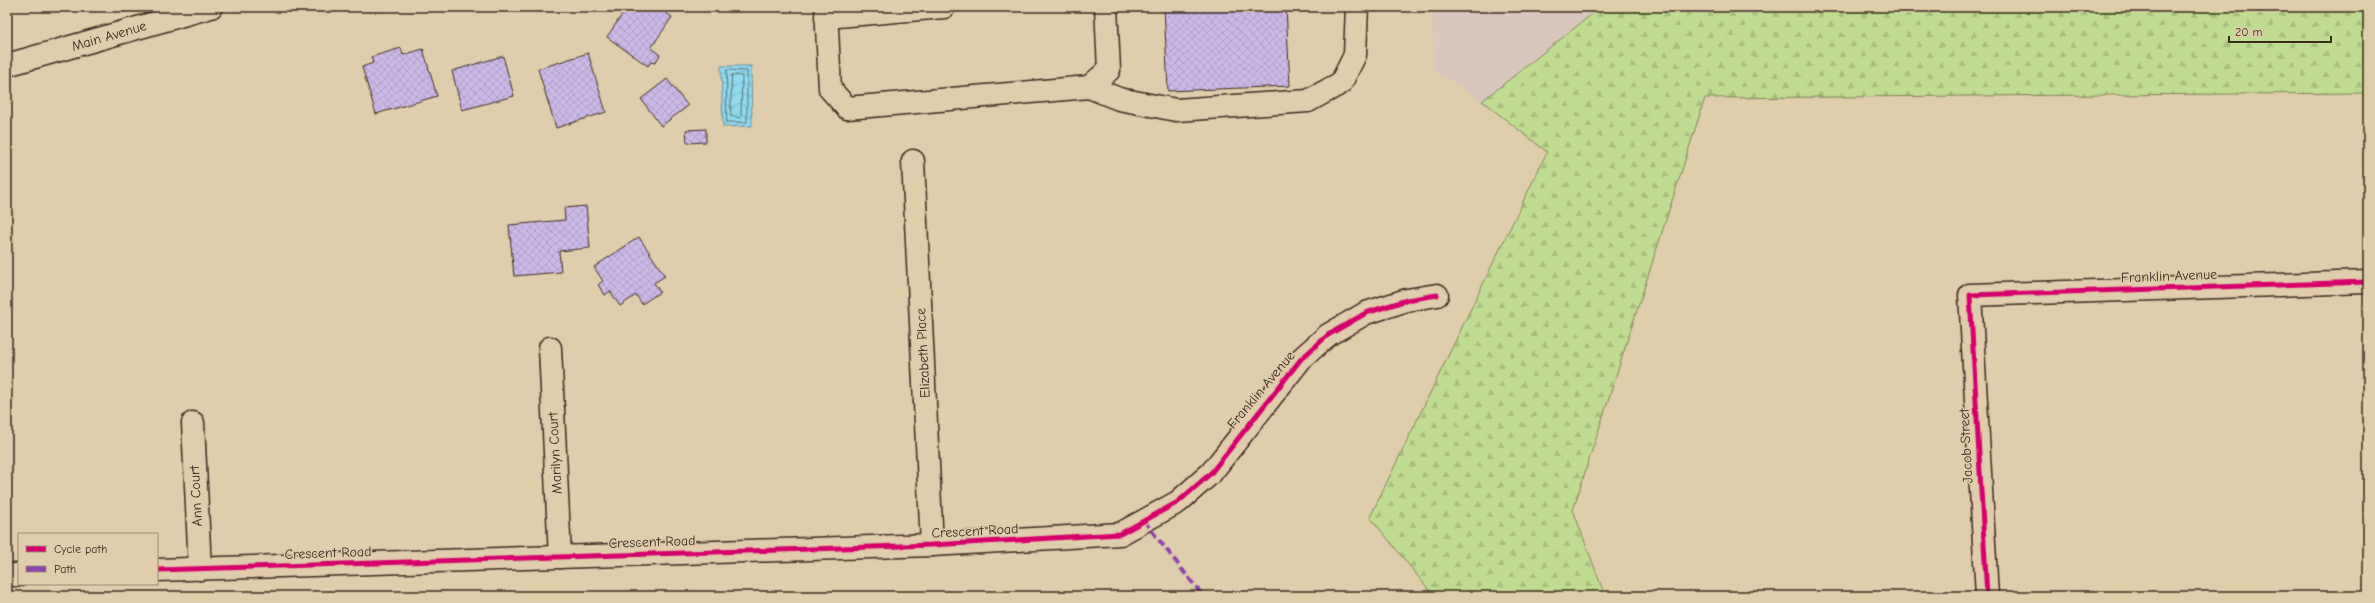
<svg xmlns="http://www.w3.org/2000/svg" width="2375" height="603" font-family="'Comic Neue',sans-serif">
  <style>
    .built { fill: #d9c7bd }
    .forest { fill: url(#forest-firs); stroke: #7e8258 }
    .water { fill: url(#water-waves); stroke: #6d929c }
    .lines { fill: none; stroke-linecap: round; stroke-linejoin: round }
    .shore { stroke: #5d7072; stroke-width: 1 }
    .building { fill: url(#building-cross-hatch); stroke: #3b2a1e }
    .minor-casing { stroke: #3b2a1e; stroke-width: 25 }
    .minor { stroke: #dfcdab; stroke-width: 22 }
    .quiet { stroke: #8e44ad; stroke-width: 4; stroke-dasharray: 8 4; stroke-linecap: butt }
    .cycleway-casing { stroke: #dfcdab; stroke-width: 8 }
    .cycleway { stroke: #d6006c; stroke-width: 5 }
    .labels { text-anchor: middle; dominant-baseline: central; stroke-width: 3; stroke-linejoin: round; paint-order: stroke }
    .street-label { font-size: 14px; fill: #3b2a1e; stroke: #dfcdab }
  </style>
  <defs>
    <pattern id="forest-firs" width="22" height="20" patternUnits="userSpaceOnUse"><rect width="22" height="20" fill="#c0db92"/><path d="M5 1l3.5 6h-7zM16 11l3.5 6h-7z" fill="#a6bc7d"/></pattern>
    <pattern id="water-waves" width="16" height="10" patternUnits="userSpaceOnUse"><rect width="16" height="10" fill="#8fd8f0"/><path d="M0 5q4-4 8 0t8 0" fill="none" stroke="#7cbacd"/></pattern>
    <pattern id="building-cross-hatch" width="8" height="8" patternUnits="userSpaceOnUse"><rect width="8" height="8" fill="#ccb8e8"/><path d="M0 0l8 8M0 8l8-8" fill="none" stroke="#b09ec7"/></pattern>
  </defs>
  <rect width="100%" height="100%" fill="#dfcdab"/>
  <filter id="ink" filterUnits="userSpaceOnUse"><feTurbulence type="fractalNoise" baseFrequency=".025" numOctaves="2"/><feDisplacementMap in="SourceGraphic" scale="8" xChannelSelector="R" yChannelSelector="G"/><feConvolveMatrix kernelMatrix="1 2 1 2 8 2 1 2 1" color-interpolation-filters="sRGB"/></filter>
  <g filter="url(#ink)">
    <!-- built -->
    <path class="built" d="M1432,7H1601L1482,101L1434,70Z"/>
    <!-- forest -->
    <path class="forest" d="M1601,7H2368V93L1705,98L1573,510L1605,596H1434L1370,517L1547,152L1482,101Z"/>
    <!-- water -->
    <path class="water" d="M721,66H751L752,126L723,127Z"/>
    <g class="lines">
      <!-- shore -->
      <g class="shore">
        <path d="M727,70L747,71V122H727Z"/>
        <path d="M732,75L742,76L741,118L731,116Z"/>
      </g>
    </g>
    <!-- building -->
    <g class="building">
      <path d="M627,7H657L672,17L651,48L660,55L655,63L651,62L648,66L607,37Z"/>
      <path d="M1164,7H1286L1290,86L1168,91Z"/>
      <path d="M401,48L403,55L423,49L437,96L376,114L362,67L373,63L371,57Z"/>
      <path d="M588,53L606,112L556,128L538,69Z"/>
      <path d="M503,56L514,96L462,110L452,71Z"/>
      <path d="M667,79L688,106L661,126L641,99Z"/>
      <path d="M706,129V142L687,143L686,130Z"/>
      <path d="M586,206L590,248L559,251L561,272L514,276L509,225L565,220L564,208Z"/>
      <path d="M639,237L665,276L654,283L660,292L642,304L636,295L620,306L610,291L605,295L598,285L603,281L594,267Z"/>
    </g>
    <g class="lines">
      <!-- minor casing -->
      <g class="minor-casing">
        <g id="minor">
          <path d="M826,7L830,89L847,108L1089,87L1109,70L1106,7"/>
          <path d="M826,17L944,7"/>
          <path d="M7,65L211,7"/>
          <path d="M1089,87L1119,99L1176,110L1308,101L1341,83L1355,55L1357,7"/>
          <path d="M913,161L932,545"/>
          <path d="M550,348L560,557"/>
          <path d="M193,423L200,569"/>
          <path d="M157,570L932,545L1120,534L1178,502L1211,473L1301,359L1328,335L1366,313L1407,300L1437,295"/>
          <path d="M7,575H19"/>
          <path d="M1987,596L1970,295L2368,282"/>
        </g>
      </g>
      <!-- minor -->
      <use href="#minor" class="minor"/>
      <!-- quiet -->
      <path class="quiet" d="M1144,521L1203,596"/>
      <!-- cycleway casing -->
      <g class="cycleway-casing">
        <g id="cycleway">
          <path d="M157,570L932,545L1120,534L1178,502L1211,473L1301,359L1328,335L1366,313L1407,300L1437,295"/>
          <path d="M1987,596L1970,295L2368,282"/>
        </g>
      </g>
      <!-- cycleway -->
      <use href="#cycleway" class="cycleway"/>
    </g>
  </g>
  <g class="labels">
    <!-- street labels -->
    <g class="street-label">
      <text transform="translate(109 36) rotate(-16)">Main Avenue</text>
      <text transform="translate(2169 276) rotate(-2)">Franklin Avenue</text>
      <text transform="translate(923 353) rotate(-93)">Elizabeth Place</text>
      <text transform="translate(1261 390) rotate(-50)">Franklin Avenue</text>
      <text transform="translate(1966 446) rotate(-93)">Jacob Street</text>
      <text transform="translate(555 453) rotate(-93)">Marilyn Court</text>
      <text transform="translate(196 496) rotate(-93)">Ann Court</text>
      <text transform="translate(975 531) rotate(-3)">Crescent Road</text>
      <text transform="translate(652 542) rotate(-2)">Crescent Road</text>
      <text transform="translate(328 553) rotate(-2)">Crescent Road</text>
    </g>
  </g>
  <!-- margin -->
  <rect width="2375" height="603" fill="none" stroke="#dfcdab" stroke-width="24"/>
  <rect x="12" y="12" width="2351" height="579" fill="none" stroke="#3b2a1e" stroke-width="1.5" filter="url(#ink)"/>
  <!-- legend -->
  <rect x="18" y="533" width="140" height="52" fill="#dfcdab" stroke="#9d8c73"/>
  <rect x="26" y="546" width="20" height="6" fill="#d6006c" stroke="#9d8c73"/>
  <text x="54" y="553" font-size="12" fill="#3b2a1e">Cycle path</text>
  <rect x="26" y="566" width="20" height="6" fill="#8e44ad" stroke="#9d8c73"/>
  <text x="54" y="573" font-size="12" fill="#3b2a1e">Path</text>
  <!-- scale -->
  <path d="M2229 36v6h102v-6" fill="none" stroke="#3b2a1e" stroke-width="2"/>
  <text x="2235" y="36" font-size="12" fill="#3b2a1e" stroke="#dfcdab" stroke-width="3" paint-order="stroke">20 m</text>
</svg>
